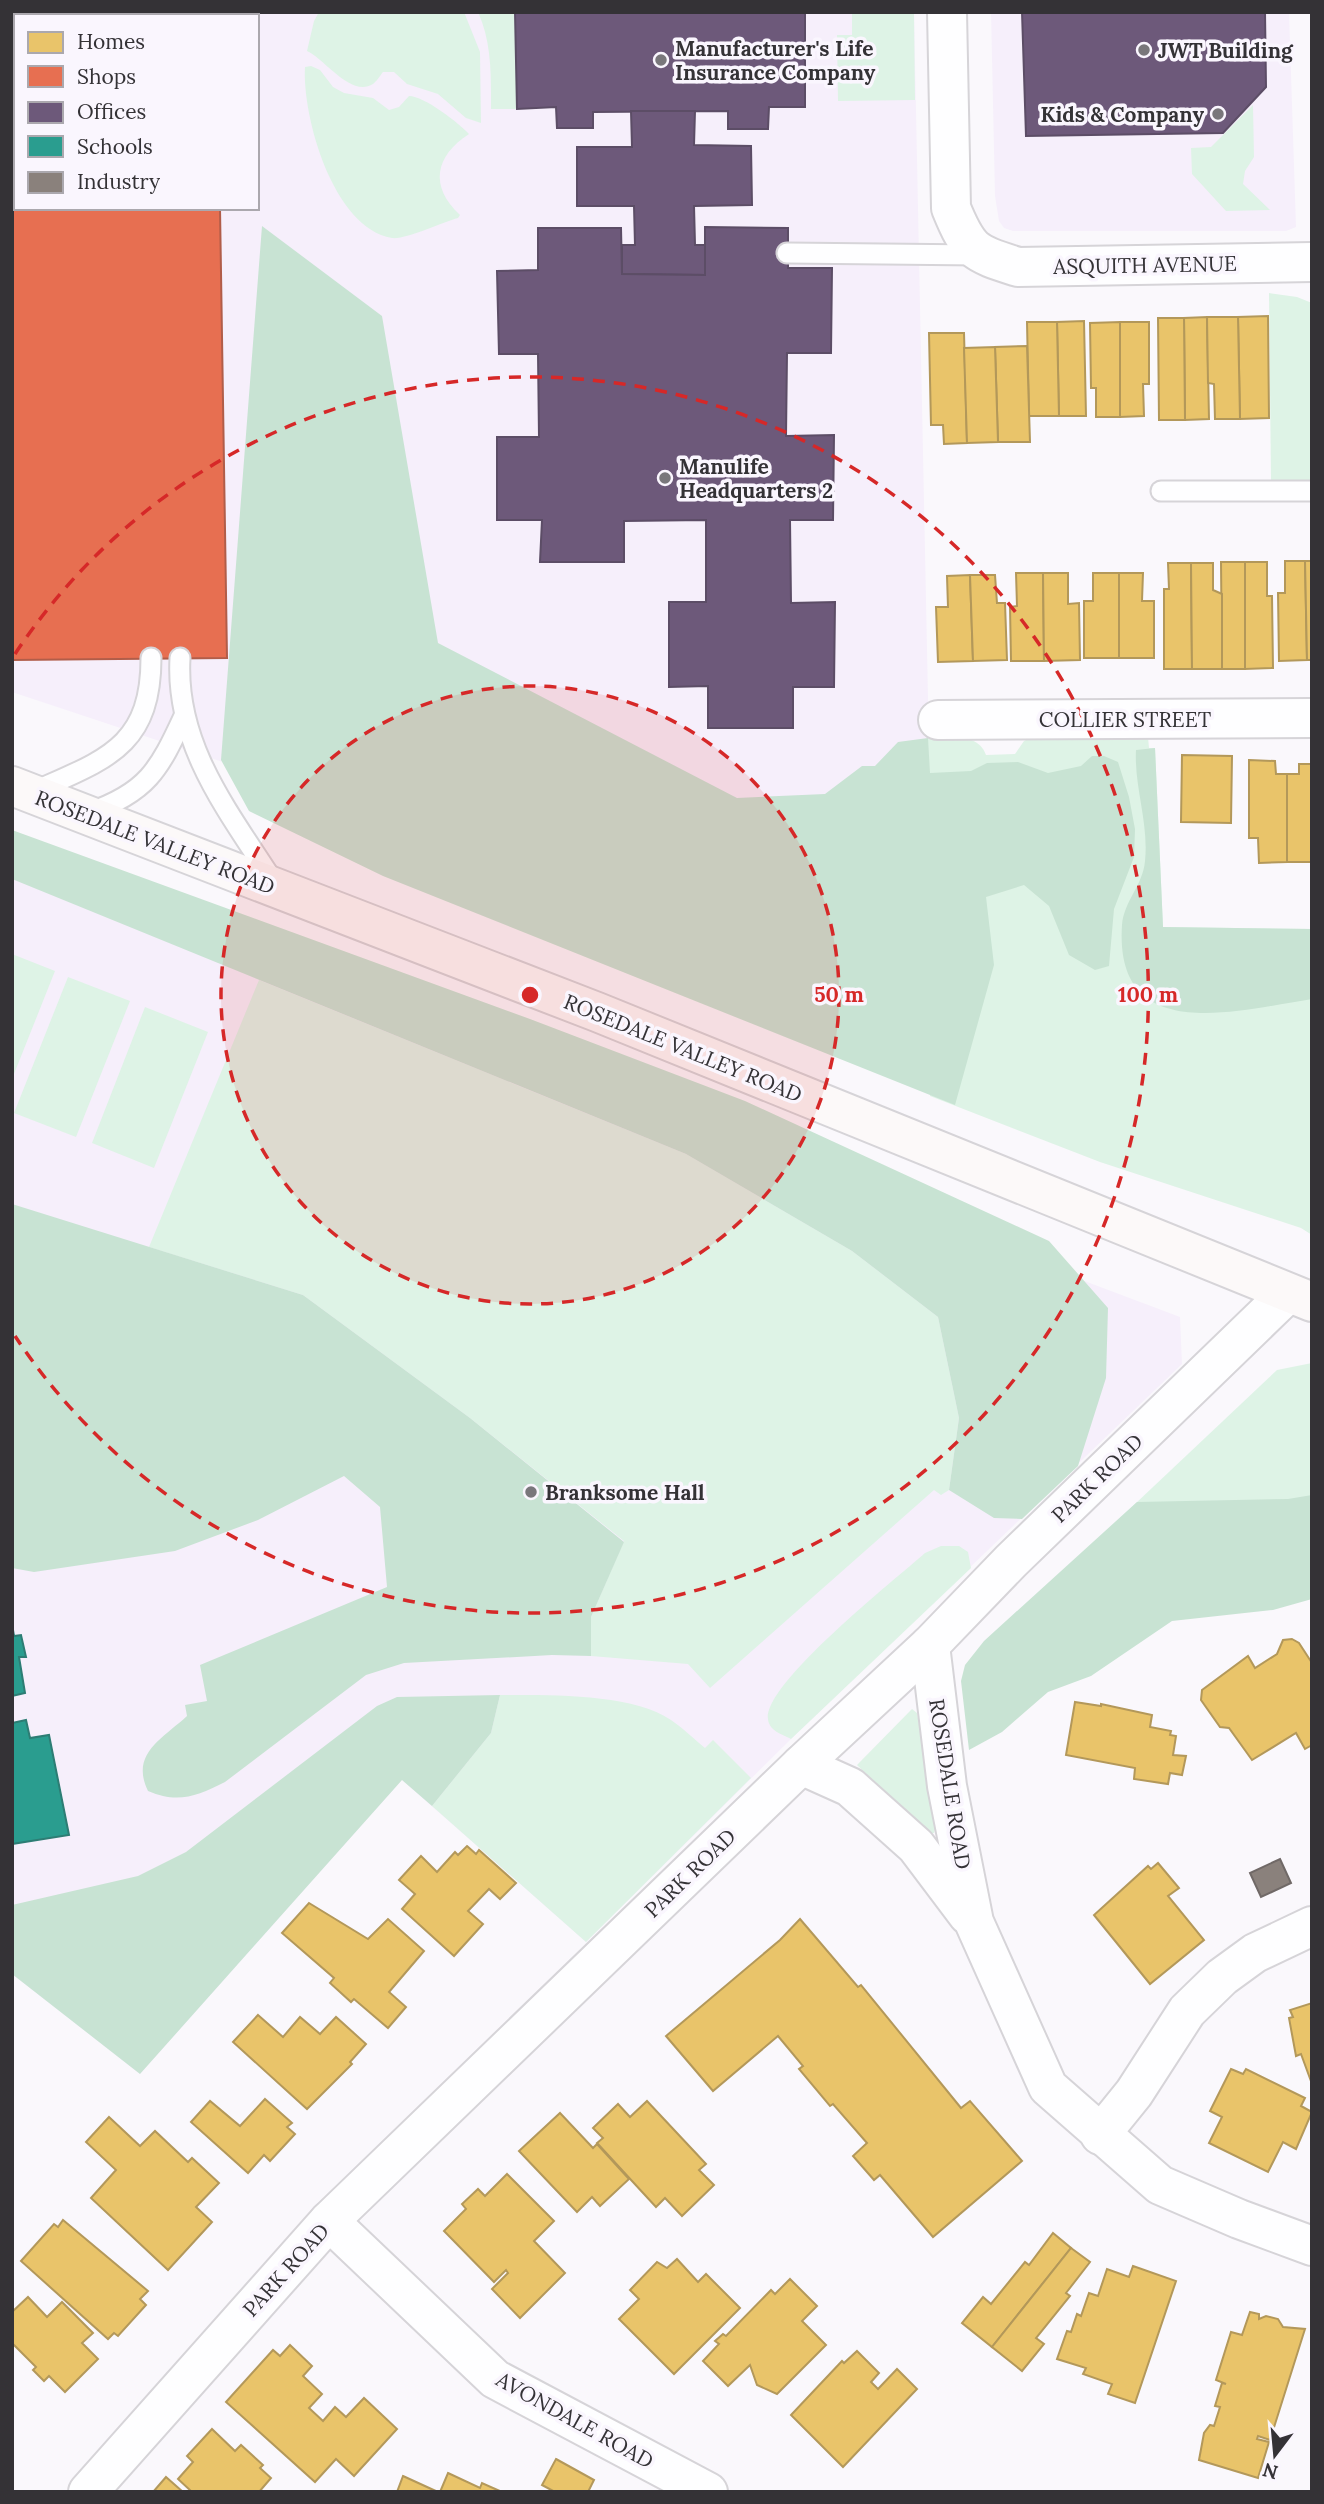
<svg xmlns="http://www.w3.org/2000/svg" width="1324" height="2504" font-family="Lora,serif">
  <style>
    .built { fill: #f6effb; fill-rule: evenodd }
    .green { fill: #def3e6 }
    .forest { fill: #c8e3d3 }
    .homes { fill: #e9c46a; stroke: #b3985a; stroke-width: 2 }
    .shops { fill: #e76f51; stroke: #b15d49; stroke-width: 2 }
    .offices { fill: #6d597a; stroke: #5c4d66; stroke-width: 2 }
    .schools { fill: #2a9d8f; stroke: #2d7d74; stroke-width: 2 }
    .industry { fill: #8a817c; stroke: #706967; stroke-width: 2 }
    .lines { fill: none; stroke-linecap: round; stroke-linejoin: round }
    .lane-casing { stroke: #d6d4d8; stroke-width: 23 }
    .street-casing { stroke: #d6d4d8; stroke-width: 42 }
    .secondary-casing { stroke: #d6d4d8; stroke-width: 42 }
    .lane { stroke: #fefeff; stroke-width: 19 }
    .street { stroke: #fefeff; stroke-width: 38 }
    .secondary { stroke: #fcf9f9; stroke-width: 38 }
    .ring { fill: none; stroke: #d62828; stroke-width: 3.5; stroke-dasharray: 12 9 }
    .poi-dot { fill: #79777b; stroke: #faf6fe; stroke-width: 2.5 }
    .labels { text-anchor: middle; dominant-baseline: central; stroke-width: 7; stroke-linejoin: round; paint-order: stroke }
    .poi-label { font-size: 21px; font-weight: bold; fill: #343236; stroke: #faf6fe; text-anchor: start }
    .street-label { font-size: 21px; fill: #343236; stroke: #faf6fe }
    .centre { fill: #d62828; stroke: #faf6fe; stroke-width: 3.5 }
    .ring-label { font-size: 21px; text-anchor: middle; font-weight: bold; fill: #d62828; stroke: #faf6fe; stroke-width: 7; stroke-linejoin: round; paint-order: stroke }
  </style>
  <rect width="100%" height="100%" fill="#faf8fc"/>
  <!-- built -->
  <g class="built">
    <path d="M12,12H914L935,1041L277,780L12,692ZM16,16H257V208H16Z"/>
    <path d="M991,12H1289L1296,227L1286,231H1013L1004,228L999,221L995,196Z"/>
    <path d="M12,877L1180,1317L1182,1364L791,1739L586,1942L402,1780L140,2074L12,1974Z"/>
  </g>
  <!-- green -->
  <g class="green">
    <path d="M319,12H464L480,52L481,123L466,118L438,94L407,84L394,72H383C380,76 376,82 373,84C351,98 325,59 307,51L314,21Z"/>
    <path d="M478,12H515L517,109H491C491,76 492,43 478,12Z"/>
    <path d="M852,12H914L915,100L838,101L837,35H852Z"/>
    <path d="M311,66L320,70L333,87L344,93L373,98L389,110L399,107L409,96C424,96 459,123 469,134C435,156 429,186 460,215L458,218C443,222 405,240 392,238C333,228 302,116 305,67Z"/>
    <path d="M1253,105L1254,157L1245,171L1243,184L1270,210L1226,211L1192,174L1191,148L1211,147Z"/>
    <path d="M1269,293L1297,297L1312,303V482H1271Z"/>
    <path d="M1032,737H1148L1149,748H1155L1163,927L1312,929V1235L1301,1228L1100,1162L930,1096L928,738C949,738 978,732 986,755L1015,754L1024,741Z"/>
    <path d="M12,954L55,971L12,1079Z"/>
    <path d="M68,977L130,1001L76,1137L14,1113Z"/>
    <path d="M259,980L686,1154L852,1251L938,1317L959,1418L949,1490L941,1495L934,1490L710,1688L688,1664L591,1656V1617L624,1541L470,1418L303,1295L149,1247Z"/>
    <path d="M145,1007L208,1032L154,1168L92,1143Z"/>
    <path d="M1312,1363V1574L1082,1554L1277,1370Z"/>
    <path d="M941,1546H959L968,1552L971,1568L791,1739C782,1734 769,1731 768,1719C763,1684 896,1579 925,1553Z"/>
    <path d="M500,1695C545,1695 633,1693 671,1720C683,1728 694,1739 705,1748L713,1740L751,1778L586,1942L432,1806L491,1733Z"/>
    <path d="M912,1709L917,1713L937,1824L934,1833H929L857,1765Z"/>
  </g>
  <!-- forest -->
  <g class="forest">
    <path d="M262,226L382,316L438,643L737,798L825,794L862,766H875L898,742L928,738L930,773L971,771L987,763L1018,762L1048,773L1081,766L1092,756H1104L1118,762L1129,797L1135,829L1134,857L1114,909L1109,966L1095,970L1069,955L1049,906L1024,885L986,897L994,965L955,1105L383,876L249,811L221,760Z"/>
    <path d="M1155,748L1163,927L1312,929V999C1235,1011 1114,1046 1122,925C1124,901 1143,885 1145,861C1149,823 1134,787 1136,750Z"/>
    <path d="M12,830L530,1019L745,1101L1049,1241L1108,1308L1106,1378L1078,1466L1022,1519L994,1518L949,1490L959,1418L938,1317L852,1251L686,1154L12,879Z"/>
    <path d="M12,1204L303,1295L470,1418L624,1542L591,1617V1656L552,1655L404,1663L366,1675L225,1782C197,1796 178,1804 148,1791C130,1754 162,1739 187,1716L185,1705L207,1701L200,1665L387,1587L380,1507L344,1476L258,1520L175,1551L34,1572L12,1568Z"/>
    <path d="M1312,1495V1599L1273,1610L1172,1621L1091,1676L1048,1692L1002,1732L969,1750L961,1681L965,1665L984,1641L1137,1502L1288,1499Z"/>
    <path d="M500,1695L491,1733L432,1806L402,1780L140,2074L12,1974V1905L138,1876L186,1852L377,1706L397,1697Z"/>
  </g>
  <!-- homes -->
  <g class="homes">
    <path d="M1268,316L1269,418L1240,419L1238,317Z"/>
    <path d="M1207,317L1209,419L1185,420L1184,318Z"/>
    <path d="M1207,317H1238L1240,419H1215L1214,384L1208,383Z"/>
    <path d="M1158,318H1184L1185,420H1159Z"/>
    <path d="M1084,321L1086,416H1059L1057,322Z"/>
    <path d="M1027,322H1057L1059,416H1029Z"/>
    <path d="M1120,322V417H1096V388H1091L1090,323Z"/>
    <path d="M1120,322H1149V384H1143L1144,416L1120,417Z"/>
    <path d="M929,333H964L967,443L944,444L943,425H931Z"/>
    <path d="M1027,346L1030,442H998L995,347Z"/>
    <path d="M995,347L998,442L967,443L964,348Z"/>
    <path d="M1285,561H1305L1307,660L1279,661L1278,593H1285Z"/>
    <path d="M1305,561H1312V660H1307Z"/>
    <path d="M1221,562H1245V669H1222Z"/>
    <path d="M1245,562H1267V596H1272L1273,668L1245,669Z"/>
    <path d="M1168,563H1191L1192,669H1164V589H1169Z"/>
    <path d="M1191,563H1213V590L1222,594V669H1192Z"/>
    <path d="M1016,573H1043L1044,661H1011L1010,607L1017,606Z"/>
    <path d="M1043,573H1068V604L1079,603L1080,660L1044,661Z"/>
    <path d="M1093,573H1119V658H1084V601H1093Z"/>
    <path d="M1119,573H1143L1142,601H1154V658H1119Z"/>
    <path d="M970,575L973,661L938,662L936,607H948L947,576Z"/>
    <path d="M970,575H995L997,603H1005L1007,660L973,661Z"/>
    <path d="M1182,755L1232,756L1231,823L1181,822Z"/>
    <path d="M1249,760L1275,761L1276,774H1287V862L1259,863L1258,838H1249Z"/>
    <path d="M1299,764H1312V862H1287V774H1299Z"/>
    <path d="M1292,1639L1299,1643L1312,1663V1745L1305,1749L1296,1733L1252,1760L1229,1728L1220,1727L1201,1700L1202,1690L1248,1656L1255,1668L1277,1654L1283,1640Z"/>
    <path d="M1075,1702L1101,1706V1704L1152,1715L1150,1727L1171,1731L1170,1735L1176,1736L1173,1755L1186,1756L1182,1775L1170,1773L1168,1784L1134,1779L1135,1768L1066,1755Z"/>
    <path d="M467,1846L476,1854L479,1850L516,1883L500,1899L489,1889L468,1911L483,1924L454,1956L402,1909L415,1894L399,1880L421,1856L437,1872L455,1852L458,1855Z"/>
    <path d="M1158,1863L1179,1888L1168,1896L1204,1940L1150,1984L1094,1915L1148,1866L1151,1869Z"/>
    <path d="M309,1903L368,1939L388,1919L424,1951L389,1992L406,2007L388,2028L354,1999L351,2002L330,1983L334,1978L282,1933Z"/>
    <path d="M800,1919L858,1987L861,1985L961,2108L970,2101L1022,2161L933,2237L880,2175L874,2180L853,2156L867,2143L833,2104L830,2106L799,2069L803,2066L778,2036L713,2091L666,2036L780,1940Z"/>
    <path d="M1312,2003V2084L1301,2054L1296,2056L1289,2018L1293,2017L1290,2010Z"/>
    <path d="M258,2015L283,2037L300,2017L320,2034L336,2017L366,2044L350,2062L352,2064L307,2109L233,2042Z"/>
    <path d="M1231,2069L1243,2074L1246,2069L1305,2098L1301,2106L1312,2112L1296,2149L1283,2142L1268,2172L1209,2143L1222,2117L1210,2111Z"/>
    <path d="M265,2099L292,2123L287,2127L295,2134L270,2161L264,2155L248,2173L191,2122L210,2101L240,2126Z"/>
    <path d="M647,2101L706,2164L699,2170L714,2185L682,2216L665,2198L656,2207L597,2143L603,2138L593,2128L618,2104L630,2117Z"/>
    <path d="M560,2113L593,2148L597,2144L629,2179L600,2206L592,2197L577,2212L519,2151Z"/>
    <path d="M109,2117L140,2146L155,2131L188,2162L192,2158L219,2183L196,2207L212,2222L168,2270L91,2198L116,2170L86,2142Z"/>
    <path d="M507,2174L554,2221L534,2241L565,2273L520,2318L492,2289L508,2273L506,2270L494,2282L444,2231L466,2209L462,2204L478,2189L485,2196Z"/>
    <path d="M63,2220L148,2291L140,2299L146,2305L118,2336L114,2333L108,2339L21,2261L54,2224L58,2227Z"/>
    <path d="M1053,2233L1071,2248L992,2347L962,2323L983,2297L991,2304L1025,2262L1029,2265Z"/>
    <path d="M1071,2248L1090,2262L1066,2293L1070,2296L1036,2338L1044,2344L1022,2371L992,2347Z"/>
    <path d="M677,2259L698,2282L706,2274L740,2308L674,2374L619,2319L639,2299L630,2290L657,2262L667,2268Z"/>
    <path d="M1133,2266L1176,2281L1135,2403L1108,2394L1112,2384L1083,2374L1086,2368L1057,2359L1067,2331L1071,2332L1077,2314L1081,2316L1089,2293L1098,2296L1107,2269L1129,2277Z"/>
    <path d="M790,2279L817,2306L802,2321L826,2345L777,2394L757,2385L750,2365L728,2386L703,2361L719,2344L715,2341L723,2334L726,2336L771,2290L775,2294Z"/>
    <path d="M28,2297L47,2317L62,2302L93,2333L82,2343L98,2359L65,2392L49,2376L44,2381L33,2370L36,2367L12,2343V2312Z"/>
    <path d="M1250,2312L1259,2314V2319L1266,2316L1278,2319L1283,2327L1305,2329L1270,2440L1258,2436L1257,2439L1269,2442L1258,2478L1199,2460L1204,2433L1210,2425L1214,2426L1220,2407L1215,2406L1222,2383L1226,2384L1216,2380L1231,2332L1242,2335Z"/>
    <path d="M290,2345L312,2366L303,2376L322,2394L309,2408L323,2421L335,2407L346,2417L364,2398L397,2429L354,2476L336,2459L315,2482L226,2402L273,2350L280,2356Z"/>
    <path d="M857,2351L879,2373L871,2382L878,2389L897,2369L917,2389L843,2467L791,2415L842,2361L844,2363Z"/>
    <path d="M212,2429L235,2451L241,2445L263,2465L260,2468L271,2478L259,2492H192L178,2479L193,2462L187,2456Z"/>
    <path d="M556,2459L594,2480L588,2492H555L542,2485Z"/>
    <path d="M448,2473L480,2488L482,2483L502,2492H440Z"/>
    <path d="M403,2476L438,2492H397Z"/>
    <path d="M166,2477L183,2492H153Z"/>
  </g>
  <!-- shops -->
  <path class="shops" d="M12,139H16V208H220L227,658L12,660Z"/>
  <!-- offices -->
  <g class="offices">
    <path d="M12,12H243V16H16V79H12Z"/>
    <path d="M515,12H805V107H769L768,129H728V111L593,112V128H557L556,107L517,109Z"/>
    <path d="M1022,12H1265L1266,87L1223,133L1026,136Z"/>
    <path d="M631,111H695L694,145L751,146L752,205L694,206L695,245H705V275L622,274V245H635L634,206H577V147H632Z"/>
    <path d="M705,227L788,228V268H832L831,353H787L786,436L834,435L833,520H790L791,603L835,602L834,687H793V728H708V686L669,687V602H706V520L624,521V562H540L542,520H497V437H539L538,354H499L497,271L538,270V228H621L622,274L705,275Z"/>
  </g>
  <!-- schools -->
  <g class="schools">
    <path d="M12,1624L14,1636L21,1635L26,1657H19L25,1693L12,1696Z"/>
    <path d="M26,1720L30,1738L49,1735L69,1835L12,1844V1723Z"/>
  </g>
  <!-- industry -->
  <path class="industry" d="M1280,1859L1291,1883L1261,1897L1250,1873Z"/>
  <g class="lines">
    <!-- lane casing -->
    <g class="lane-casing">
      <g id="lane">
        <path d="M787,253L979,255"/>
        <path d="M1161,491H1312"/>
        <path d="M180,658C175,745 228,811 273,881"/>
        <path d="M31,793C103,760 151,749 151,658"/>
        <path d="M88,813C147,793 159,770 184,716"/>
      </g>
    </g>
    <!-- street casing -->
    <g class="street-casing">
      <g id="street">
        <path d="M947,12L951,208C969,252 974,253 1018,267L1312,262"/>
        <path d="M938,720L1312,718"/>
        <path d="M930,1645L947,1786L974,1922L1048,2087L1160,2185L1239,2219L1312,2246"/>
        <path d="M801,1765L850,1787L916,1846L968,1915"/>
        <path d="M1100,2135L1134,2093L1187,2011L1222,1977L1255,1953L1312,1926"/>
        <path d="M329,2221L495,2379L708,2492"/>
        <path d="M88,2492L329,2221L801,1765L930,1645L1011,1561L1288,1293"/>
      </g>
    </g>
    <!-- secondary casing -->
    <g class="secondary-casing">
      <path id="secondary" d="M12,786L597,1012L1312,1302"/>
    </g>
    <!-- lane -->
    <use href="#lane" class="lane"/>
    <!-- street -->
    <use href="#street" class="street"/>
    <!-- secondary -->
    <use href="#secondary" class="secondary"/>
  </g>
  <!-- distance rings -->
  <circle cx="530" cy="995" r="309" fill="#d62828" fill-opacity=".12"/>
  <g class="ring">
    <circle cx="530" cy="995" r="309"/>
    <path d="M15 654A618 618 0 1 1 15 1336"/>
  </g>
  <!-- markers -->
  <g class="poi-dot">
    <circle cx="1144" cy="50" r="7"/>
    <circle cx="661" cy="60" r="7"/>
    <circle cx="1218" cy="114" r="7"/>
    <circle cx="665" cy="478" r="7"/>
    <circle cx="531" cy="1492" r="7"/>
  </g>
  <g class="labels">
    <!-- poi labels -->
    <g class="poi-label">
      <text x="675" y="48">Manufacturer's Life<tspan x="675" dy="24">Insurance Company</tspan></text>
      <text x="1158" y="50">JWT Building</text>
      <text x="1204" y="114" text-anchor="end">Kids &amp; Company</text>
      <text x="679" y="466">Manulife<tspan x="679" dy="24">Headquarters 2</tspan></text>
      <text x="545" y="1492">Branksome Hall</text>
    </g>
    <!-- street labels -->
    <g class="street-label">
      <text transform="translate(1145 265) rotate(-1)">ASQUITH AVENUE</text>
      <text x="1125" y="719">COLLIER STREET</text>
      <text transform="translate(155 842) rotate(21)">ROSEDALE VALLEY ROAD</text>
      <text transform="translate(683 1048) rotate(22)">ROSEDALE VALLEY ROAD</text>
      <text transform="translate(1097 1478) rotate(-44)">PARK ROAD</text>
      <text transform="translate(950 1784) rotate(81)">ROSEDALE ROAD</text>
      <text transform="translate(690 1873) rotate(-44)">PARK ROAD</text>
      <text transform="translate(286 2270) rotate(-48)">PARK ROAD</text>
      <text transform="translate(575 2420) rotate(29)">AVONDALE ROAD</text>
    </g>
  </g>
  <circle cx="530" cy="995" r="10" class="centre"/>
  <g class="ring-label">
    <text x="839" y="1002">50 m</text>
    <text x="1148" y="1002">100 m</text>
  </g>
  <!-- border -->
  <rect width="1324" height="2504" fill="none" stroke="#343236" stroke-width="28"/>
  <!-- legend -->
  <rect x="14" y="14" width="245" height="196" fill="#faf6fe" stroke="#aba8ae" stroke-width="2"/>
  <rect x="28" y="32" width="35" height="21" fill="#e9c46a" stroke="#aba8ae" stroke-width="2"/>
  <text x="77" y="49" font-size="21" fill="#343236">Homes</text>
  <rect x="28" y="66" width="35" height="21" fill="#e76f51" stroke="#aba8ae" stroke-width="2"/>
  <text x="77" y="84" font-size="21" fill="#343236">Shops</text>
  <rect x="28" y="102" width="35" height="21" fill="#6d597a" stroke="#aba8ae" stroke-width="2"/>
  <text x="77" y="119" font-size="21" fill="#343236">Offices</text>
  <rect x="28" y="136" width="35" height="21" fill="#2a9d8f" stroke="#aba8ae" stroke-width="2"/>
  <text x="77" y="154" font-size="21" fill="#343236">Schools</text>
  <rect x="28" y="172" width="35" height="21" fill="#8a817c" stroke="#aba8ae" stroke-width="2"/>
  <text x="77" y="189" font-size="21" fill="#343236">Industry</text>
  <!-- north arrow -->
  <g transform="translate(1275 2455) rotate(196)" stroke="#faf6fe" stroke-width="5" paint-order="stroke">
  <path d="M0-5L12 26L0 18L-12 26Z" fill="#343236"/>
  <text y="-10" font-size="19" font-weight="bold" text-anchor="middle" fill="#343236">N</text>
  </g>
</svg>
